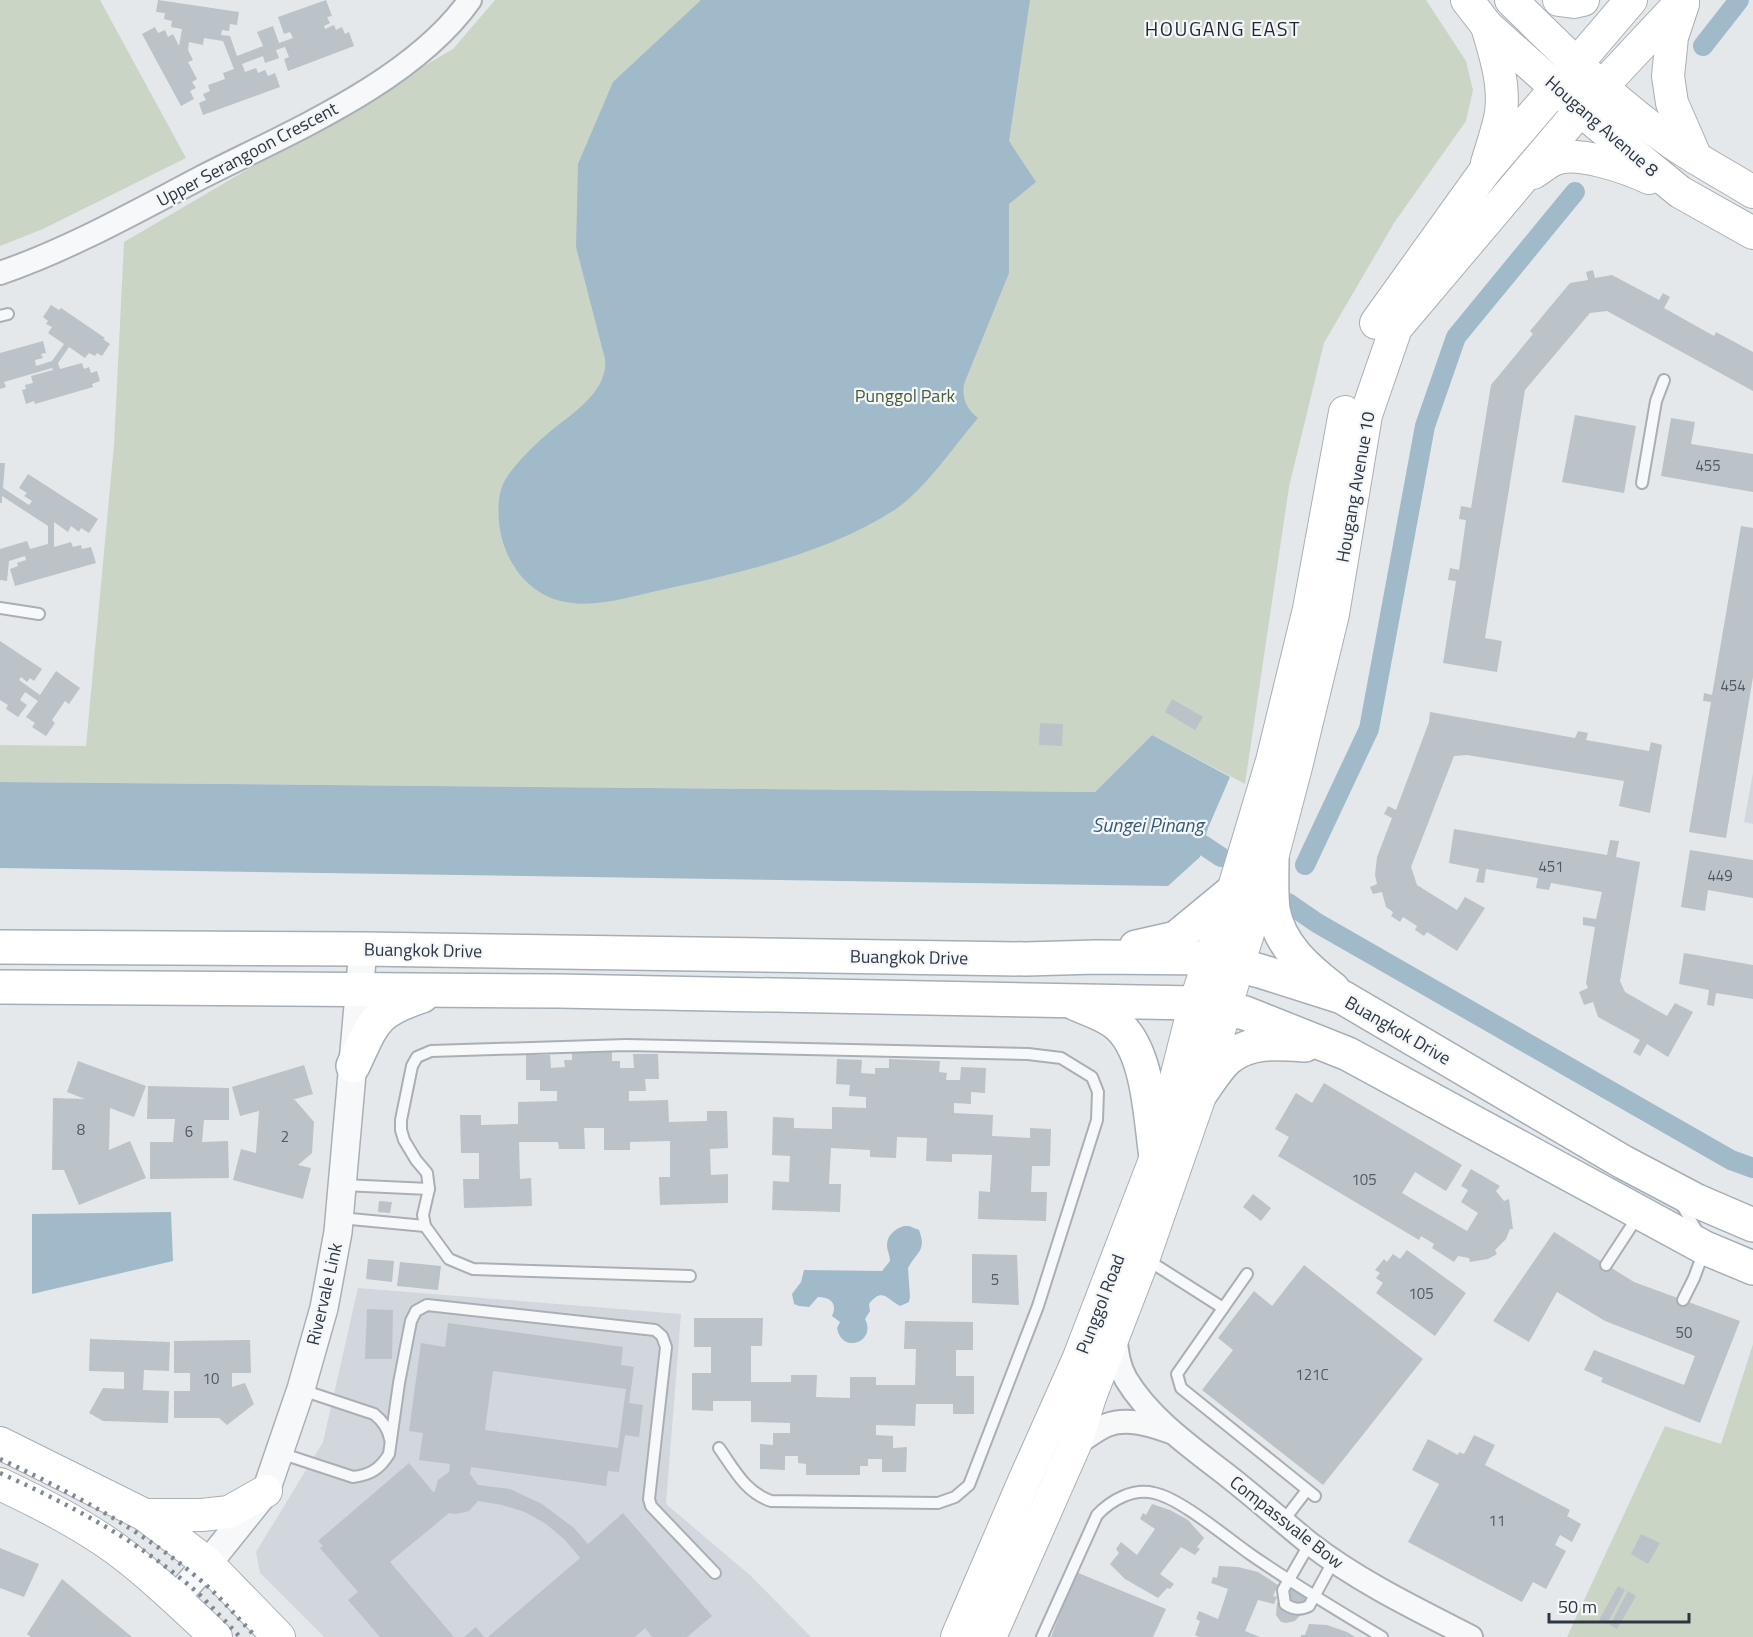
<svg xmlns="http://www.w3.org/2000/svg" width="1753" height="1637" font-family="'Titillium Web',sans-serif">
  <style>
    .built { fill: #d2d7dd }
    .green { fill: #cbd5c6 }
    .water { fill: #a1bac9 }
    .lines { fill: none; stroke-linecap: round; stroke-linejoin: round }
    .canal { stroke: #a1bac9; stroke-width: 20 }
    .building { fill: #bbc2c8; fill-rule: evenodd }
    .service-casing { stroke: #a9afb5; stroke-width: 14 }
    .minor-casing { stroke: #a9afb5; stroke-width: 26 }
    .tertiary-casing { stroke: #a9afb5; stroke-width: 30 }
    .secondary-casing { stroke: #a9afb5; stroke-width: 34 }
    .primary-casing { stroke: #a4aeb6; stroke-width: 36 }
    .service { stroke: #f7f8f9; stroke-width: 10 }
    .minor { stroke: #f7f8f9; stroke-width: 22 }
    .tertiary { stroke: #f7f8f9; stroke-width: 27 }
    .secondary { stroke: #fff; stroke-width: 32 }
    .primary { stroke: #fff; stroke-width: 33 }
    .rail { stroke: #7e8994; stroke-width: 4.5; stroke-dasharray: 3 6; stroke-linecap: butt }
    .labels { text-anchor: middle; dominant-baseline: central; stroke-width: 4.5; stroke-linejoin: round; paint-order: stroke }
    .number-label { font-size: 15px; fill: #505a64 }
    .street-label { font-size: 18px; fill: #2c3743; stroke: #f4f6f8 }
    .park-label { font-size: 18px; fill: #465e3a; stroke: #f4f6f8 }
    .neighbourhood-label { font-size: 20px; letter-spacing: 1.5px; fill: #1e2834; stroke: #f4f6f8 }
    .water-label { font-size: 20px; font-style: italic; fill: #385b75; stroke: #f4f6f8 }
  </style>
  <rect width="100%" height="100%" fill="#e4e8eb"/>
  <!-- built -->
  <g class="built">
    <path d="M1753,773V824L1744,822Z"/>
    <path d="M358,1288L681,1314L666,1504L751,1576L811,1637H324L260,1573L256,1552L323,1442Z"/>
  </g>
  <!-- green -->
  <g class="green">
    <path d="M0,0H100L186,158L43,229L0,246Z"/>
    <path d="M495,0H1426L1466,61L1473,90L1466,121L1394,223L1324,343L1289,487L1245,784L1152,735L1095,792L0,782V745L86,746L114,445L124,242L453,49Z"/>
    <path d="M1753,1344V1637H1567L1665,1426L1721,1444Z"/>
  </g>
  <!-- water -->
  <g class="water">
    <path d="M701,0H1030L1009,141L1036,182L1009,204V273L964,384C962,398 966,409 978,418C955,445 925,489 896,509C829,553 739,573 661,590C628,597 588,611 554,599C522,588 502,555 499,522C498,509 498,494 504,482C511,468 534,445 546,435C568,416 609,393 605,359L576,247L578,164L613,82Z"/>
    <path d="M1152,735L1230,777L1208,828L1200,857L1168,886L0,868V782L1095,792Z"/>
    <path d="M171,1212L173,1261L32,1294V1214Z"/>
    <path d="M904,1226H909L919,1230C927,1251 917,1251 908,1268L910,1297L909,1302L900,1306C887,1299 882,1287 869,1304L870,1311L865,1319C877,1342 842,1355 837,1328L840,1322L832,1316C838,1303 830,1297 818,1297L809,1307L799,1306L794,1304L792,1294L801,1282L804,1270L882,1271L890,1261C890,1255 887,1251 887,1245C887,1235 895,1229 904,1226Z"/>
  </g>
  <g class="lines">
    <!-- canal -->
    <g class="canal">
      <path d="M1703,46L1739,0"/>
      <path d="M1203,845L1221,857"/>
      <path d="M1305,865L1369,729L1425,426L1456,337L1575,192"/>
      <path d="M1288,903L1317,923L1731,1160L1753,1168"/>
    </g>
  </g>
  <!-- building -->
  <g class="building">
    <path d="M158,0L239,12L237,25L230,24L229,31L222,30L221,35L230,36L237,56L263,46L257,32L273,26L279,43L293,38L290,32L284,34L278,17L326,0L332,16L327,17L330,23L324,26L325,29L334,25L336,30L342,27L345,34L349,32L354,46L288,71L284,59L289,57L285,47L276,50L279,58L265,63L263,56L242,64L245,72L256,68L258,73L265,70L268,76L275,73L280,87L203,115L199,103L206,100L203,94L210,91L208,85L225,79L223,73L234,69L223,41L204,38L203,45L189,42L188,50L193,60L188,62L197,79L192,82L196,88L190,91L194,99L181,106L142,34L155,27L158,33L165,30L168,37L173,34L179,46L182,29L171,27L172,21L164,19L165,13L156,12Z"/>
    <path d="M1593,270L1595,278L1612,275L1659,300L1663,293L1670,297L1664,308L1714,336L1716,332L1753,352V391L1607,311L1590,313L1525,390L1485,638L1502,641L1497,672L1443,663L1456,581L1448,580L1450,568L1459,570L1466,520L1459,519L1461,506L1471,508L1491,385L1533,334L1530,331L1570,283L1588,280L1586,272Z"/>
    <path d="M51,305L59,310L61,308L105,338L103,339L110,344L102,356L97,353L95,356L89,353L85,358L69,347L58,363L60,369L82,363L84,369L89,367L91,373L97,371L100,381L92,384L93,387L35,404L34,401L26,404L22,390L26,389L25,385L33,383L31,376L53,370L52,368L4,382L6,387L0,389V353L43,341L46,353L41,354L43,358L35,360L36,366L52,361L64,344L48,333L52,327L46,324L48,321L43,317Z"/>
    <path d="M1575,415L1636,426L1624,493L1562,482Z"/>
    <path d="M1671,418L1695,422L1691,444L1753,454V492L1661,476Z"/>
    <path d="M0,463H5L3,488L29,505L32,501L24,496L27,493L19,488L28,474L98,519L89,533L81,528L79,532L71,526L68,532L54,522V547L71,542L73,547L81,545L82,549L91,547L96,563L15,586L10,569L18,566L17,563L26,560L25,556L9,561L7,581L0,580V549L27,541L30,549L48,544V526L2,496V503H0Z"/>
    <path d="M1741,526L1753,528V677L1726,838L1689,832L1711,702L1703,701L1704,693L1712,695Z"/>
    <path d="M0,641L42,669L34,681L30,678L27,682L21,677L19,680L40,695L56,671L80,688L69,704L65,701L52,720L55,723L46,736L32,727L35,723L26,717L38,701L25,692L20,700L27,705L18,717L6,709L8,705L0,700Z"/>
    <path d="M1172,699L1203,717L1195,730L1165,712Z"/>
    <path d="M1430,712L1575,738L1578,731L1588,733L1586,740L1649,751L1651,742L1662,745L1650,813L1619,806L1624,781L1467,755L1454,756L1411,867L1417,885L1457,910L1465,897L1485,908L1457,951L1427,932L1424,936L1415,930L1417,926L1403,917L1400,922L1391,916L1393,912L1386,907L1382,892L1373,894L1370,887L1377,884L1375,875L1377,857L1392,818L1384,814L1388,806L1396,810L1429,722Z"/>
    <path d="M1040,723L1063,724L1062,746L1039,745Z"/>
    <path d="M1454,829L1607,855L1610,840L1619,841L1616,857L1640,862L1620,981L1625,992L1667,1016L1675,1003L1693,1012L1668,1057L1647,1044L1640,1056L1633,1052L1640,1040L1598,1017L1593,1002L1584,1005L1579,992L1588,988L1586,983L1595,927L1583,925V917L1596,919L1602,892L1551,883L1549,890L1536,888L1538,878L1486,869L1484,883L1476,882L1479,869L1449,863Z"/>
    <path d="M1690,850L1753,860V898L1708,890L1705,911L1681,907Z"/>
    <path d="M1684,953L1753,965V999L1716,993L1714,1006L1707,1005L1709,990L1679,984Z"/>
    <path d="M612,1050V1061H620V1068H634L633,1054H658L659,1079H645L646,1091H629V1101L668,1100L669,1122L707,1121V1111H727L728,1148L710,1149L711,1175L728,1174V1203L660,1205L659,1177H670V1141L630,1142V1150H604V1128H584L585,1149H559L558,1142H519L520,1179L531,1178L532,1206L464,1208L463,1179H479V1153H461L460,1115H481V1125L518,1124V1102L557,1101V1091H540V1080H526V1055H550L551,1068L565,1067L564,1060H572V1051Z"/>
    <path d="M837,1059L862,1060L861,1073L875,1074V1068H889V1059L940,1061L939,1072L947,1073L946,1080H960L961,1067L986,1068L985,1093L971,1092V1104L954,1103V1113L993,1115L992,1136L1030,1138V1128L1051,1129L1050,1166H1032L1031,1192H1047L1046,1221L978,1219L979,1191L990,1192L992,1155L952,1154V1162L926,1161L927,1138L897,1137L896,1158L870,1157V1150L831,1148L829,1184H841L840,1212L772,1210L773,1181L789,1182L790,1156L772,1155L773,1117L794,1118V1128L832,1129V1107L866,1108V1097L849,1096L850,1085L836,1084Z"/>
    <path d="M78,1061L146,1086L134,1117L110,1108L109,1150L130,1141L146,1178L79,1205L64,1170H52L53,1098L85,1099L67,1092Z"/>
    <path d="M304,1065L313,1094L292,1100H295L314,1122L312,1153L298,1165L311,1168L303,1199L233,1180L241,1149L256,1153L259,1111L240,1116L232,1087Z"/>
    <path d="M1324,1083L1462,1165L1446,1191L1415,1172L1402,1193L1467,1231L1478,1213L1461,1202L1468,1190L1461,1186L1471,1169L1500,1186L1496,1191L1504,1201L1509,1199L1513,1229H1510L1506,1239L1495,1250L1497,1254L1488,1259L1470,1262L1469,1258L1458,1256L1454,1262L1432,1248L1434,1244L1421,1236L1419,1240L1278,1156L1289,1137L1275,1129L1296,1093L1312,1103Z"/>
    <path d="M148,1086L229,1088V1120H204L202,1142L228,1141L229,1178L150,1179V1142H173L175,1119H147Z"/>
    <path d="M1253,1194L1271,1208L1261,1221L1243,1207Z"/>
    <path d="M379,1201L392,1202L390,1213L378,1212Z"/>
    <path d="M1554,1232L1634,1282L1740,1321L1700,1423L1601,1382L1603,1378L1584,1370L1594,1350L1684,1385L1695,1356L1605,1321L1557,1292L1529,1342L1493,1321Z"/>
    <path d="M1407,1250L1466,1293L1435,1336L1376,1293L1383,1283L1376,1278L1380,1273L1375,1270L1384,1259L1387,1262L1393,1254L1400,1259Z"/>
    <path d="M972,1254L1017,1255L1019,1305L972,1303Z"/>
    <path d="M368,1259L394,1261L392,1282L366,1279Z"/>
    <path d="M400,1262L441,1266L438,1290L397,1286Z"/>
    <path d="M1304,1265L1423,1359L1323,1485L1202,1390L1233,1350L1218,1338L1254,1291L1272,1306Z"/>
    <path d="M367,1309L393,1310L392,1359H365Z"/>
    <path d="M694,1318H763L762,1346H751V1382H791V1375H817L816,1397L850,1398V1377H876V1385H915L916,1349H904L905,1321L973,1322V1350H956V1376H974V1414H953V1404H916L915,1426L876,1425V1435L893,1436V1448L907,1447L906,1472H882V1459H868V1466H860V1475H806V1464L798,1463V1456H785V1470L760,1469V1444L773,1445V1433H790V1423L751,1422V1401H713V1411L692,1410V1373H711V1347H694Z"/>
    <path d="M448,1323L623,1347L621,1365L634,1367L629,1403L643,1405L639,1437L625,1435L619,1472L608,1471L606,1486L471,1467L470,1474L478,1485L510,1489L542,1504L574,1528L588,1544L623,1513L712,1616L687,1637H652L645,1628L635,1637H488L580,1558L565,1540L546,1524L525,1512L502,1505L478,1501L469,1511L456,1514L449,1513L390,1562L454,1637H380L348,1600L358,1592L320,1548L323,1546L318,1541L409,1463L434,1493L438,1480L449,1472L450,1464L419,1460L423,1433L409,1431L421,1343L445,1347ZM493,1371L626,1389L618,1448L485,1430Z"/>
    <path d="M90,1339L170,1342L169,1371L144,1370L143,1390L169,1391L168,1423L103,1421L89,1413L103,1388L124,1389V1372L89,1371Z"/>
    <path d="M250,1340L251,1373H232V1387L245,1383L254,1404L227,1425L219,1418H174V1391H190V1373H174V1341Z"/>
    <path d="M1474,1435L1495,1445L1485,1465L1570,1510L1567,1516L1581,1524L1572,1542L1560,1535L1555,1545L1566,1551L1546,1589L1533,1582L1522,1602L1408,1542L1439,1484L1412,1470L1428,1439L1458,1455L1459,1452L1464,1454Z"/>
    <path d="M1152,1504L1170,1510L1188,1520L1204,1538L1197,1547L1200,1549L1195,1555L1181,1547L1160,1574L1174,1584L1170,1589L1167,1588L1158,1598L1125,1579L1110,1564L1119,1553L1116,1549L1121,1542L1137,1555L1155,1529L1140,1519L1143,1513L1146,1515Z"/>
    <path d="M1641,1534L1660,1543L1648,1564L1631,1554Z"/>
    <path d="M0,1548L39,1564L24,1597L0,1588Z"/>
    <path d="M1219,1566L1238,1567L1258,1572L1278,1585L1273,1596L1277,1597L1274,1604L1258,1600L1245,1631L1260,1637H1199L1195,1635L1200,1621L1196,1619L1199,1611L1218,1619L1228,1589L1211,1583L1213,1577L1217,1578Z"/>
    <path d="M1076,1572L1166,1609L1153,1637H1051Z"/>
    <path d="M62,1579L132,1637H31L27,1634Z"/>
    <path d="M1618,1586L1625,1590L1607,1624L1599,1620Z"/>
    <path d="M1296,1589L1304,1594L1306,1602L1304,1611L1295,1621L1286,1623L1281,1622L1276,1615L1277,1603L1288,1590Z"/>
    <path d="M1628,1591L1636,1596L1617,1629L1610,1625Z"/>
    <path d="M1309,1624L1327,1625L1347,1632L1355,1637H1301V1635H1305Z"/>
    <path d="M476,1627L484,1637H464Z"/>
  </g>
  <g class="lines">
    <!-- service casing -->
    <g class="service-casing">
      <g id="service">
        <path d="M0,316L8,314"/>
        <path d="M1642,483L1656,401L1664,380"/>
        <path d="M0,608L39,614"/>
        <path d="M343,1185L429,1189"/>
        <path d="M1681,1204L1699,1234"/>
        <path d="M340,1218L425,1226"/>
        <path d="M1146,1259L1223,1308"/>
        <path d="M1606,1265L1638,1216"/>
        <path d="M1247,1274L1177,1374L1181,1388L1315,1496"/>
        <path d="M690,1276L473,1269L449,1259L425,1226L423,1215L429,1189L427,1173L416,1160L404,1140L401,1130V1120L412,1066L417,1057L431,1051L626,1045L1028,1054L1061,1058L1092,1077L1098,1092L1097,1120L1038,1306L969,1485L955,1497L938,1503L771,1501C745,1492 734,1469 719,1448"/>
        <path d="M1683,1300L1694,1278L1704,1251"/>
        <path d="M302,1390L374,1414C383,1421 388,1428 390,1439"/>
        <path d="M280,1453L353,1477C370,1475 380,1469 389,1454L399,1383L411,1321L416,1311L427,1305L655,1330L662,1336L666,1347L649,1499L651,1506L715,1573"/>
        <path d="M1284,1520L1307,1490"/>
        <path d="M1310,1543L1283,1590L1285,1604C1294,1610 1300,1610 1309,1606L1334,1560"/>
        <path d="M1042,1637L1097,1515C1111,1500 1133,1488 1154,1493C1180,1498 1227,1538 1250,1554C1293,1584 1337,1610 1382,1637"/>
      </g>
    </g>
    <!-- minor casing -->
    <g class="minor-casing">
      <g id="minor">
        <path d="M0,273C70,249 137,211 202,177C290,132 412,82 470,0"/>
        <path d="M1115,1335C1117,1351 1118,1365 1126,1379C1150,1419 1192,1448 1228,1476C1256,1498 1282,1521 1309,1543C1358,1581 1416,1609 1471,1637"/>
        <path d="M1075,1445C1085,1439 1095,1430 1107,1425C1127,1417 1151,1425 1171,1432"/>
      </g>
    </g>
    <!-- tertiary casing -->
    <g class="tertiary-casing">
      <path id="tertiary" d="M175,1599L217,1552L266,1491L301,1389L324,1308L338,1232L363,949"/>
    </g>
    <!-- secondary casing -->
    <g class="secondary-casing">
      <g id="secondary">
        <path d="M1467,0L1487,26L1591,119L1680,192L1753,233"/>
        <path d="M1511,0C1563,51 1614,103 1674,144C1699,161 1727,176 1753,192"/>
        <path d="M1559,0L1574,2L1583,0"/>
        <path d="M1683,4L1672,37L1668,76L1672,103L1696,158"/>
        <path d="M1487,26C1495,54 1505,83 1501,113C1498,130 1492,146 1487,163"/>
        <path d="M1533,173C1540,169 1546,163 1553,160C1575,149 1628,168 1649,178"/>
        <path d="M1376,323L1485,171L1631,0"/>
        <path d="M0,1443L145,1515L207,1563L279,1637"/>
        <path d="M0,1484C40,1503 80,1523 116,1549C151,1575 184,1607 216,1637"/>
        <path d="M145,1515H202L229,1512L266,1491"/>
        <path d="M957,1637L1024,1481L1078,1360L1156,1157L1195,1003L1233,891L1272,761L1309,609L1345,412"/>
        <path d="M990,1637L1076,1442L1090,1397L1144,1257L1201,1093L1238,965L1272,858L1296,767L1333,614L1366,415L1396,328L1581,109L1683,0"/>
      </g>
    </g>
    <!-- primary casing -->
    <g class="primary-casing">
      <g id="primary">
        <path d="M1272,858C1272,874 1271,893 1273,909C1279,945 1306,968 1333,989"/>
        <path d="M0,947L363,949L1026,959L1096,957L1210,958L1260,971L1342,997L1623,1162L1697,1201L1753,1225"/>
        <path d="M1136,947L1176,938L1233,891"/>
        <path d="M0,987L558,991L1195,1003L1245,1013L1348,1054L1705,1248L1753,1268"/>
        <path d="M1076,1004C1088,1009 1103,1014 1114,1022C1149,1047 1150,1117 1156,1157"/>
        <path d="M353,1066C374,1022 373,1012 422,996"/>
        <path d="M1201,1093C1209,1082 1217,1068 1227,1059C1249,1040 1278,1043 1305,1045"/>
      </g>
    </g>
    <!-- service -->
    <use href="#service" class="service"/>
    <!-- minor -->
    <use href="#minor" class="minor"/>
    <!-- tertiary -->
    <use href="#tertiary" class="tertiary"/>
    <!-- secondary -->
    <use href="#secondary" class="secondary"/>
    <!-- primary -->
    <use href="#primary" class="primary"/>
    <!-- rail -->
    <g class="rail">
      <path d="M0,1459C73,1493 144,1531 205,1584C223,1600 239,1619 256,1637"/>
      <path d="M0,1473C71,1505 141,1542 199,1594C213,1608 227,1623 240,1637"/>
    </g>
  </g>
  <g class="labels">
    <!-- number labels -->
    <g class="number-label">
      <text x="1708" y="465">455</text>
      <text x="1733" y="685">454</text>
      <text x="1551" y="866">451</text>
      <text x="1720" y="875">449</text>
      <text x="81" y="1129">8</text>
      <text x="189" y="1131">6</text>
      <text x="285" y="1136">2</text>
      <text x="1364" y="1179">105</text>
      <text x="995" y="1279">5</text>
      <text x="1421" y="1293">105</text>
      <text x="1684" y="1332">50</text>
      <text x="1312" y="1374">121C</text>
      <text x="211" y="1378">10</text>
      <text x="1497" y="1520">11</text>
    </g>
    <!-- street labels -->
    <g class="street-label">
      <text transform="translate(1602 126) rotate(41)">Hougang Avenue 8</text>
      <text transform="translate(247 154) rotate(-28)">Upper Serangoon Crescent</text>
      <text transform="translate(1355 487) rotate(-80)">Hougang Avenue 10</text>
      <text transform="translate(423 950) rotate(1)">Buangkok Drive</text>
      <text transform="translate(909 957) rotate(1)">Buangkok Drive</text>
      <text transform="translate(1398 1030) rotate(30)">Buangkok Drive</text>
      <text transform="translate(324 1294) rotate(-77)">Rivervale Link</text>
      <text transform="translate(1100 1304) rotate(-69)">Punggol Road</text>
      <text transform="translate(1287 1522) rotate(38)">Compassvale Bow</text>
    </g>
    <!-- park labels -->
    <g class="park-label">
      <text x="905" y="395">Punggol Park</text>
    </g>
    <!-- neighbourhood labels -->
    <g class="neighbourhood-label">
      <text x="1223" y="28">HOUGANG EAST</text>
    </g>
    <!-- water labels -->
    <g class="water-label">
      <text x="1148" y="824">Sungei Pinang</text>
    </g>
  </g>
  <!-- scale -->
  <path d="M1549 1613v9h140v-9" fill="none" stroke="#2c3743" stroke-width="3"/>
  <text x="1558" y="1613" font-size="18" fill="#2c3743" stroke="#f4f6f8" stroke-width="4.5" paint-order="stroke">50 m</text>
</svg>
